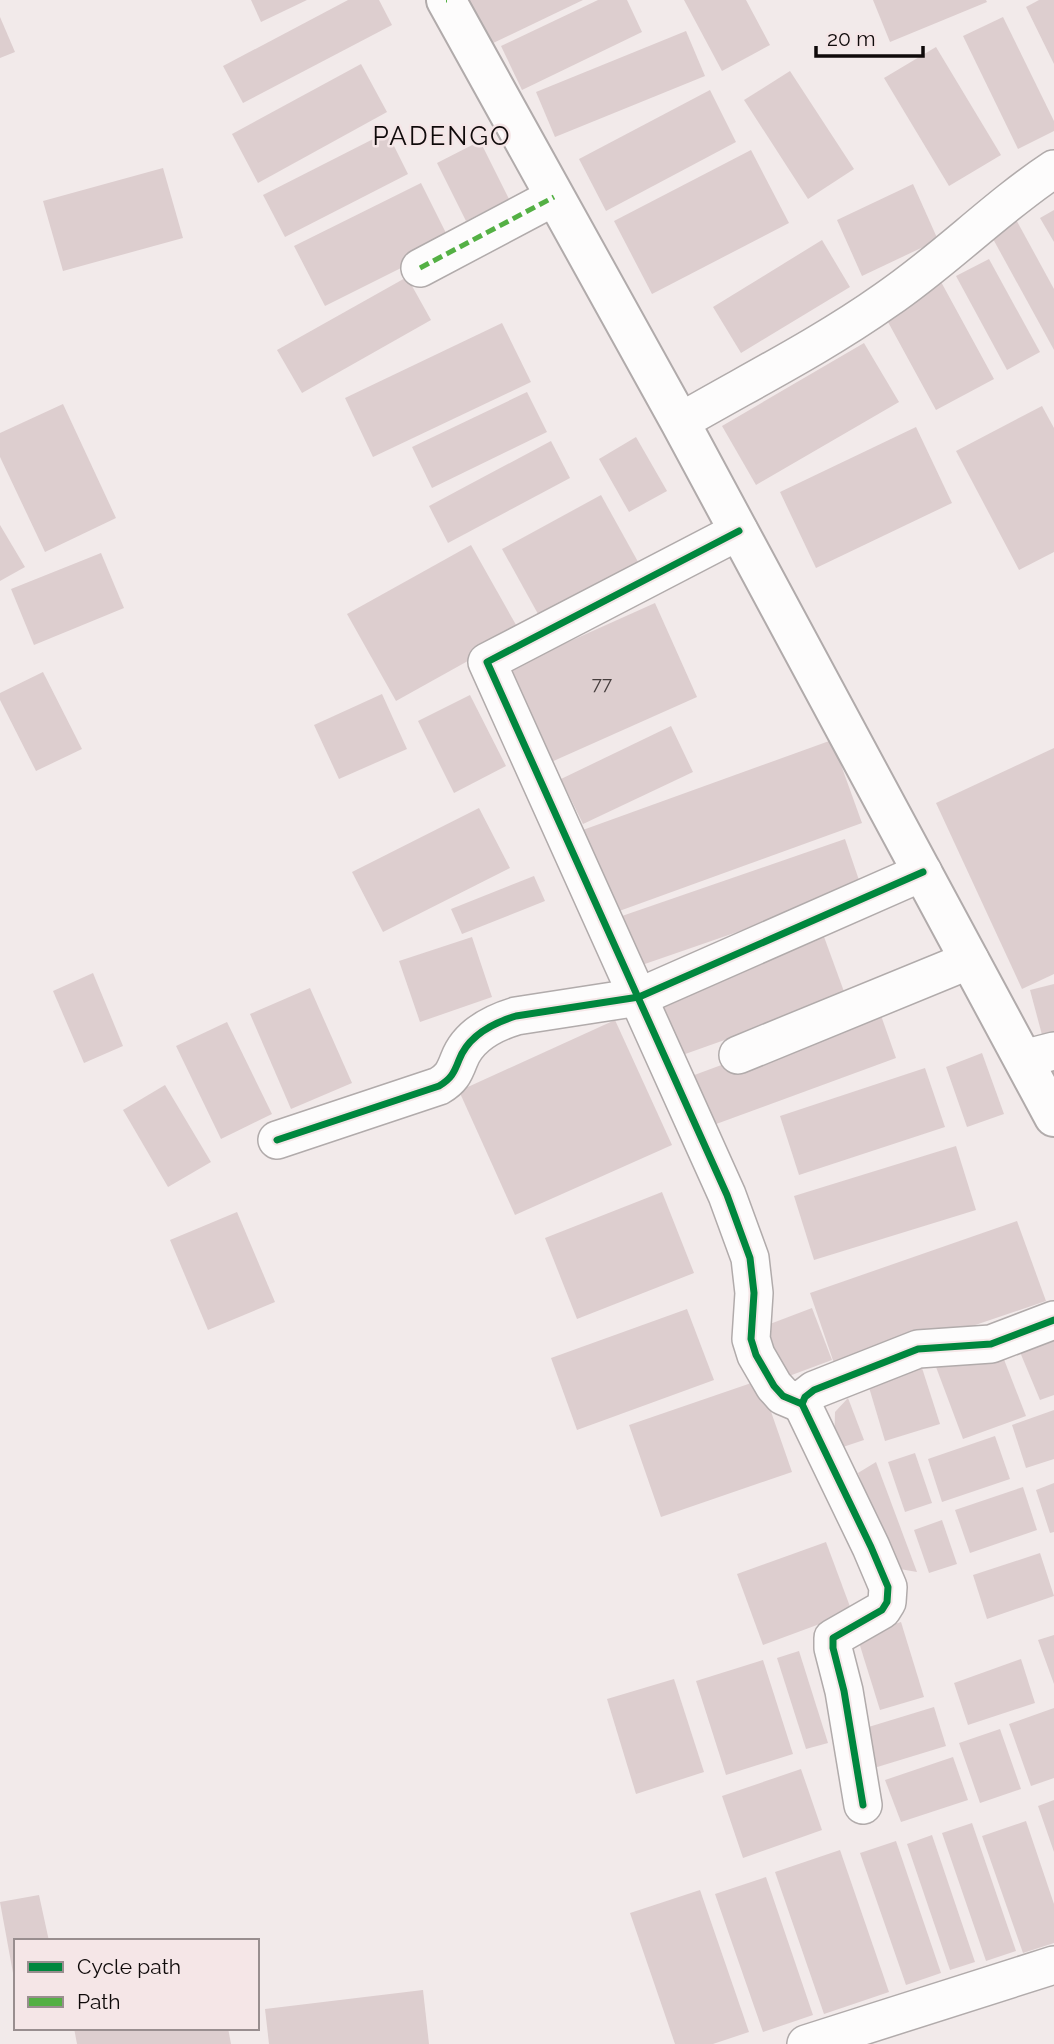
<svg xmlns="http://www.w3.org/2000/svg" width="1054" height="2044" font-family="Raleway,sans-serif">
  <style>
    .building { fill: #ddcecf }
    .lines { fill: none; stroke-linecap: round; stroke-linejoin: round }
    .minor-casing { stroke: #b1abab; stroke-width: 40 }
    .major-casing { stroke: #b1abab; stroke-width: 42 }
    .minor { stroke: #fdfcfc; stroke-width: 37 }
    .major { stroke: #fdfcfc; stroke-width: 38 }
    .quiet { stroke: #54b044; stroke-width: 5; stroke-dasharray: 10 5; stroke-linecap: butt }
    .cycleway-casing { stroke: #f5e6e7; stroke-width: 11 }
    .cycleway { stroke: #00873e; stroke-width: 7 }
    .labels { text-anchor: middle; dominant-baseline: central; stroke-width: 5; stroke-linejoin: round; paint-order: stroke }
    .number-label { font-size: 19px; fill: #463e3e }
    .quarter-label { font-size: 26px; letter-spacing: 2px; fill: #0f0a0a; stroke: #f5e6e7 }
  </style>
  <rect width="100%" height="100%" fill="#f2eaea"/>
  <!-- building -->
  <g class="building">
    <path d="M251,0H307L261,22Z"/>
    <path d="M348,0H379L392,25L243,103L223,66Z"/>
    <path d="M468,0H583L489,45Z"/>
    <path d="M598,0H627L642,32L522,90L501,46Z"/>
    <path d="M684,0H746L770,45L722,71Z"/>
    <path d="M873,0H986L987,2L890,42Z"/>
    <path d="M1039,0H1054V64L1026,7Z"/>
    <path d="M0,17L15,52L0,58Z"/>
    <path d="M1003,17L1054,121V131L1018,149L963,36Z"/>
    <path d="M686,31L705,76L555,137L536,92Z"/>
    <path d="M936,47L1001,155L949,186L884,78Z"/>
    <path d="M361,64L387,112L258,183L232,134Z"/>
    <path d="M790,71L854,169L808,199L744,100Z"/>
    <path d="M710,90L736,142L606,211L579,159Z"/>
    <path d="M387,132L408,174L285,237L263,195Z"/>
    <path d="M480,141L509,199L466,221L437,163Z"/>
    <path d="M751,150L789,223L652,294L614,221Z"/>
    <path d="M163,168L183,238L63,271L43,201Z"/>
    <path d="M421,183L451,243L325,306L294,246Z"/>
    <path d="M913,184L938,240L862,276L837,220Z"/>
    <path d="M1054,210V242L1040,218Z"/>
    <path d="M1013,214L1054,289V350L987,228Z"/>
    <path d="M822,240L850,287L741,353L713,307Z"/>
    <path d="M989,259L1040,352L1007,370L956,276Z"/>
    <path d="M407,277L431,320L302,393L277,350Z"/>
    <path d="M940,280L994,379L936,410L882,311Z"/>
    <path d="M502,323L531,382L373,457L345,398Z"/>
    <path d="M864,343L899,402L756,485L722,426Z"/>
    <path d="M527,392L547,432L432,488L412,447Z"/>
    <path d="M63,404L116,518L45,552L0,457V433Z"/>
    <path d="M1042,406L1054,428V552L1019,570L956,451Z"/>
    <path d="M916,427L952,503L816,568L780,492Z"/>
    <path d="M636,437L667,491L629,512L599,459Z"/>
    <path d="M551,441L570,478L448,543L429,506Z"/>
    <path d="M601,495L642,569L543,623L502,549Z"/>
    <path d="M0,525L25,567L0,581Z"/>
    <path d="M471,545L520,632L396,701L347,614Z"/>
    <path d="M101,553L124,608L34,645L11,589Z"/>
    <path d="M655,603L697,697L549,763L508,669Z"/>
    <path d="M43,672L82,749L36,771L0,700V693Z"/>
    <path d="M382,694L407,749L339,779L314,725Z"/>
    <path d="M470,695L506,766L454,793L418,721Z"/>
    <path d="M671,726L693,772L583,824L561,779Z"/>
    <path d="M832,740L862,823L611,914L580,831Z"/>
    <path d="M1054,748V974L1022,989L936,803Z"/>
    <path d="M479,808L510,868L383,932L352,872Z"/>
    <path d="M845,839L862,889L639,966L622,916Z"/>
    <path d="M534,876L545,901L462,934L451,909Z"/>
    <path d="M823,934L846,997L674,1058L652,995Z"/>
    <path d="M472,937L492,997L420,1022L399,961Z"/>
    <path d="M93,973L123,1046L84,1063L53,991Z"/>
    <path d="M1054,984V1044L1045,1046L1030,990Z"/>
    <path d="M310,988L352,1083L291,1109L250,1014Z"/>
    <path d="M878,1007L896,1058L708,1127L689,1077Z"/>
    <path d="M615,1020L672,1145L515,1215L459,1091Z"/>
    <path d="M227,1022L272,1114L221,1139L176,1046Z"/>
    <path d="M982,1053L1004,1114L967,1127L946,1067Z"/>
    <path d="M925,1068L945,1127L799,1175L780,1116Z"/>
    <path d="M165,1085L211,1162L168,1187L123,1110Z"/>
    <path d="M956,1146L976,1210L814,1260L794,1196Z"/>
    <path d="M662,1192L694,1273L577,1319L545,1238Z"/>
    <path d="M237,1212L275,1302L208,1330L170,1240Z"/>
    <path d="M1017,1221L1046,1301L837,1372L810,1293Z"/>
    <path d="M812,1308L832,1360L773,1382L754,1330Z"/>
    <path d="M687,1309L714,1380L577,1430L551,1358Z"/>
    <path d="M1054,1330V1395L1040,1400L1017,1345Z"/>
    <path d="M998,1344L1026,1416L963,1439L936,1367Z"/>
    <path d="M922,1368L940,1424L885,1441L868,1384Z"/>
    <path d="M760,1380L792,1472L661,1517L629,1425Z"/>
    <path d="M848,1398L864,1440L834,1450L835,1412Z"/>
    <path d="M1054,1410V1459L1026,1468L1012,1425Z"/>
    <path d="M995,1436L1010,1479L942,1502L928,1459Z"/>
    <path d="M915,1453L932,1503L905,1512L888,1462Z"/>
    <path d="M876,1462L917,1572L894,1568L858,1473Z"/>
    <path d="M1054,1483V1532L1050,1533L1036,1490Z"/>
    <path d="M1023,1487L1037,1530L970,1553L955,1510Z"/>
    <path d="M942,1520L957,1564L929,1573L914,1530Z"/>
    <path d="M826,1542L852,1612L763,1645L737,1574Z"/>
    <path d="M1040,1553L1054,1596L987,1619L973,1575Z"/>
    <path d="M901,1622L924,1697L880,1710L857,1636Z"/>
    <path d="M1054,1635V1684L1038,1640Z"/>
    <path d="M799,1651L828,1743L806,1749L777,1658Z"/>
    <path d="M1021,1659L1035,1703L968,1725L954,1683Z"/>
    <path d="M763,1660L793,1754L726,1775L696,1681Z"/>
    <path d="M674,1679L704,1772L636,1794L607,1699Z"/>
    <path d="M934,1707L946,1746L874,1768L862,1729Z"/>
    <path d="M1054,1708V1778L1031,1786L1009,1724Z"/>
    <path d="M1000,1729L1021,1789L980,1803L959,1743Z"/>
    <path d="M953,1757L968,1800L901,1822L885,1780Z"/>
    <path d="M801,1769L822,1830L743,1858L722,1796Z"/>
    <path d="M1054,1800V1852L1038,1806Z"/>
    <path d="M1026,1821L1054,1904V1943L1023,1953L982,1836Z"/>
    <path d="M972,1823L1016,1951L986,1961L942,1833Z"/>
    <path d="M932,1835L975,1962L950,1970L907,1844Z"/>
    <path d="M896,1841L941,1973L906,1985L860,1853Z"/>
    <path d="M840,1850L889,1992L824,2014L775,1872Z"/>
    <path d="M766,1877L813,2015L763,2032L715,1894Z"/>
    <path d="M700,1890L749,2032L713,2044H675L630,1913Z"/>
    <path d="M39,1895L49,1941H16L15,1984L0,1902Z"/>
    <path d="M423,1990L429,2044H269L265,2009Z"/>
    <path d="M74,2028H228L231,2044H77Z"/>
  </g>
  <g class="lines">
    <!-- minor casing -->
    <g class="minor-casing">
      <g id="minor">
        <path d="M420,268L554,197"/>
        <path d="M680,422C749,382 821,346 886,300C945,260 995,208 1054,169"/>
        <path d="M739,531L487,662L727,1195L750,1258L754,1293L751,1339L756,1355L774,1386L783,1396L802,1404"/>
        <path d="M738,1055L970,960"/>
        <path d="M1023,1059L1054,1051"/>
        <path d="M277,1140L439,1086C451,1079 454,1073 459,1060C468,1036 493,1023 516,1016L639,997L923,872"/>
        <path d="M863,1805L844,1691L833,1648V1638L882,1610L887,1602L888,1587L871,1547L802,1404L805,1397L814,1390L918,1349L991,1344L1054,1320"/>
        <path d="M806,2044L1054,1965"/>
      </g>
    </g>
    <!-- major casing -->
    <g class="major-casing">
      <path id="major" d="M446,0L680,422L1054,1117"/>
    </g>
    <!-- minor -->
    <use href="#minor" class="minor"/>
    <!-- major -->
    <use href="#major" class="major"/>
    <!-- quiet -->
    <g class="quiet">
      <path d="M446,0H447"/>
      <path d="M420,268L554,197"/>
    </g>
    <!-- cycleway casing -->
    <g class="cycleway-casing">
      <g id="cycleway">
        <path d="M739,531L487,662L727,1195L750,1258L754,1293L751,1339L756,1355L774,1386L783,1396L802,1404"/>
        <path d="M277,1140L439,1086C451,1079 454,1073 459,1060C468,1036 493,1023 516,1016L639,997L923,872"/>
        <path d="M863,1805L844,1691L833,1648V1638L882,1610L887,1602L888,1587L871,1547L802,1404L805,1397L814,1390L918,1349L991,1344L1054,1320"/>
      </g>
    </g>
    <!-- cycleway -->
    <use href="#cycleway" class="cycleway"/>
  </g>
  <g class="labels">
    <!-- number labels -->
    <g class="number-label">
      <text x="602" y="683">77</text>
    </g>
    <!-- quarter labels -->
    <g class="quarter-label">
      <text x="442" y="136">PADENGO</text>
    </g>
  </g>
  <!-- legend -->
  <rect x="14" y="1939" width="245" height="91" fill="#f5e6e7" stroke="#998e8f" stroke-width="2"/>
  <rect x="28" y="1962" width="35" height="10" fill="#00873e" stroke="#998e8f" stroke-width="2"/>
  <text x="77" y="1974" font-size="21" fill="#0f0a0a">Cycle path</text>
  <rect x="28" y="1997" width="35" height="10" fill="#54b044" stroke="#998e8f" stroke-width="2"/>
  <text x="77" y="2009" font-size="21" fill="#0f0a0a">Path</text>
  <!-- scale -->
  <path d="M816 46v10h107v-10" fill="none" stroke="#0f0a0a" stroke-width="3.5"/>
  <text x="827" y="46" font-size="21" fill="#0f0a0a" stroke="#f5e6e7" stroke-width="5" paint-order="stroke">20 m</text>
</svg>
